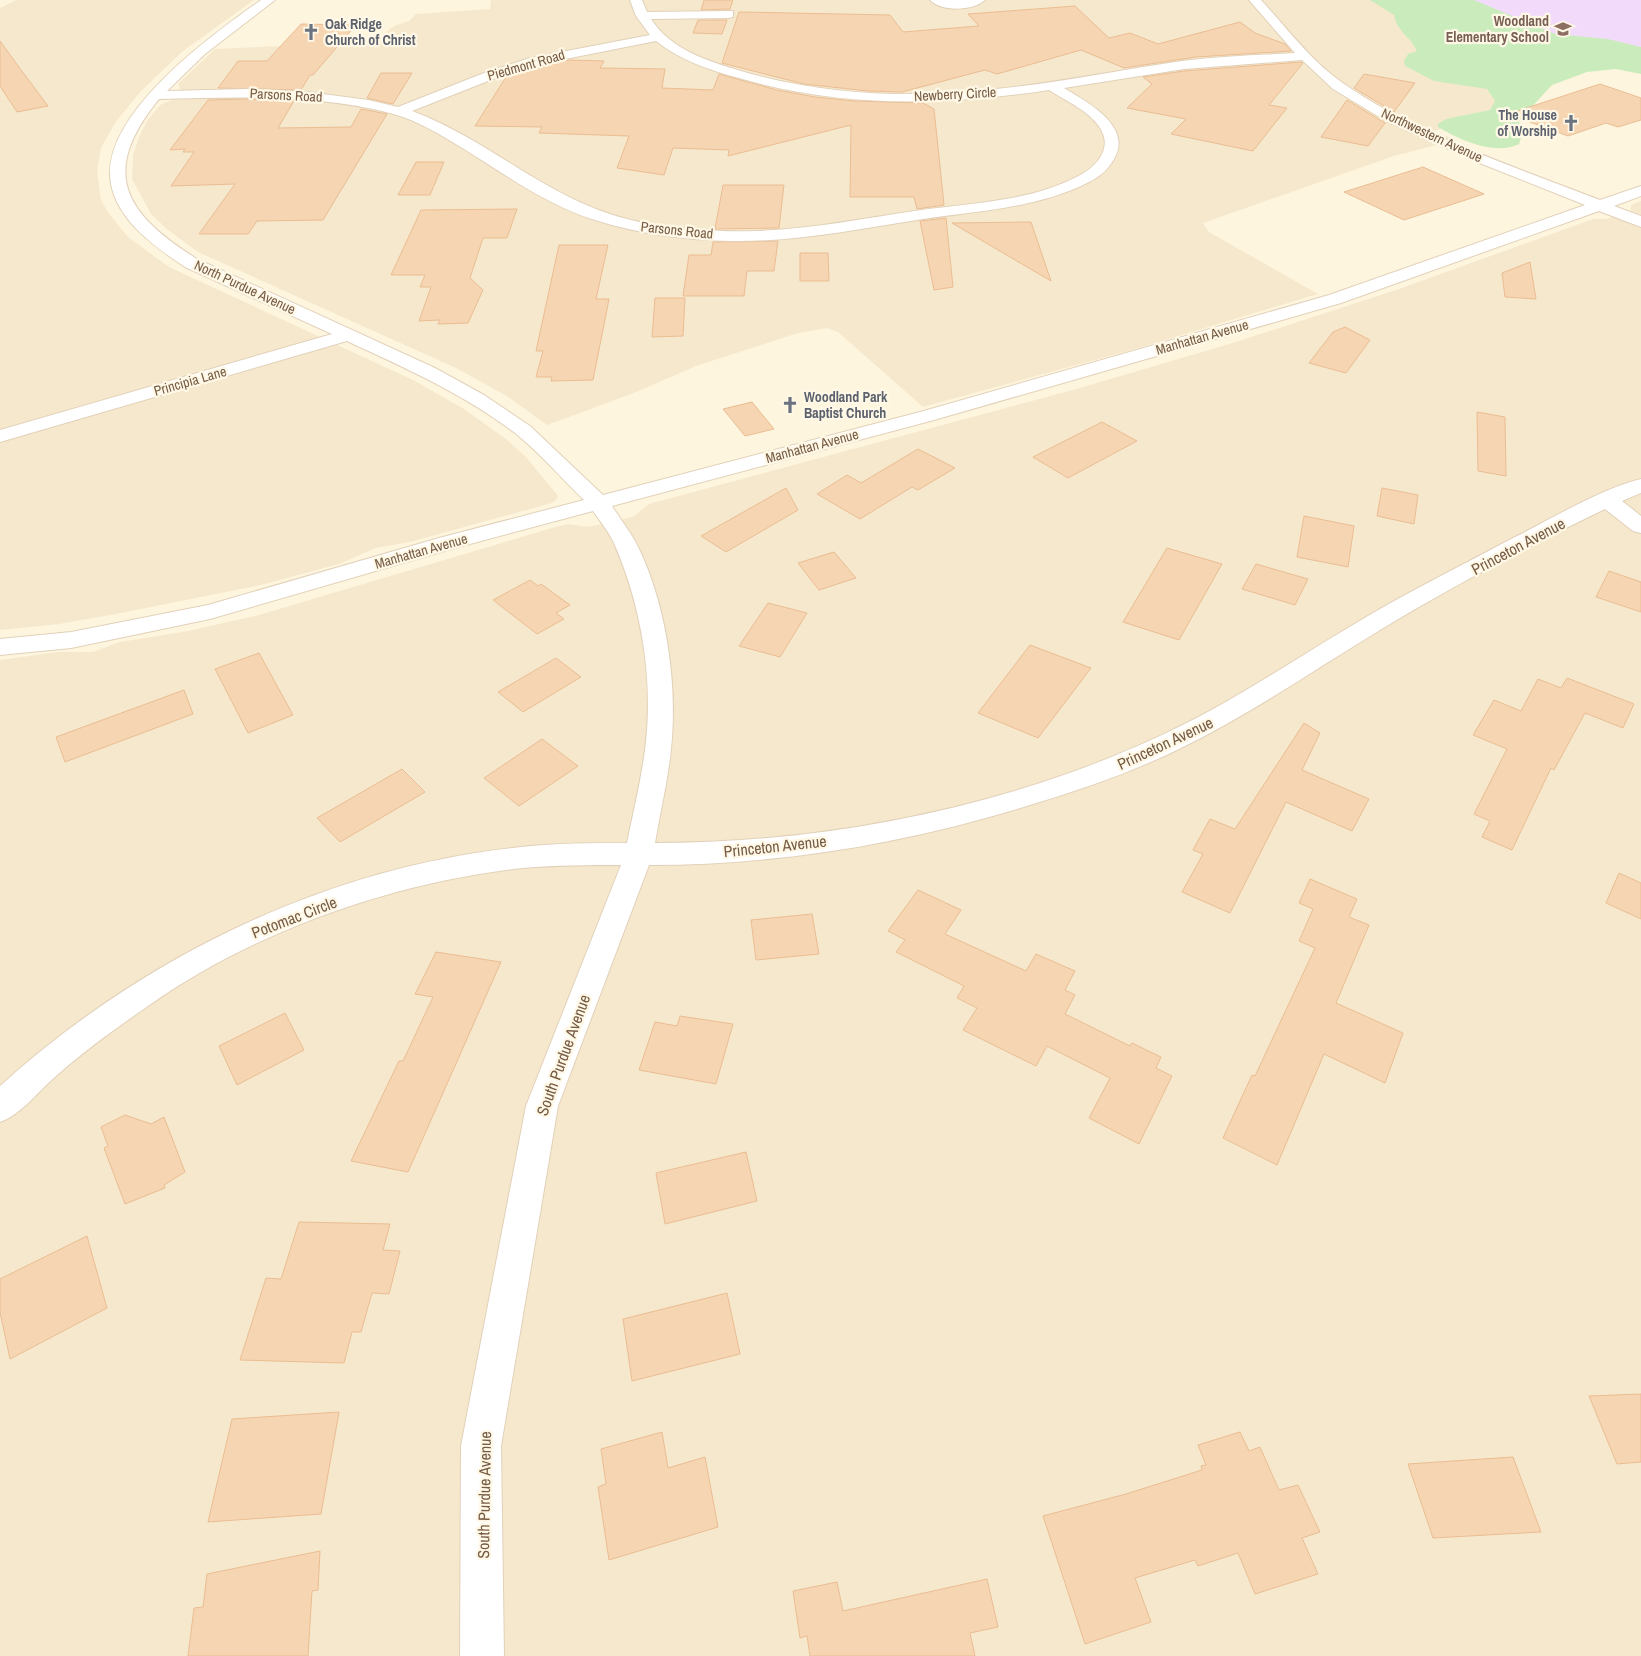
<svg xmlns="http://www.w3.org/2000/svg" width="1641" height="1656" font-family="'Archivo Narrow',sans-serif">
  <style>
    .residential { fill: #f6e8cc }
    .education { fill: #f2dbfa }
    .green { fill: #caecbc }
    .building { fill: #f6d5b3; stroke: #eabd92 }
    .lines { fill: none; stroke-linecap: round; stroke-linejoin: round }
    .minor-casing { stroke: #e2d1ba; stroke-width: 2 }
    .minor { fill: #fff; fill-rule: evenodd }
    .labels { text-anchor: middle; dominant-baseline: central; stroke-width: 4.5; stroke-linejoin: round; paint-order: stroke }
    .far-education-label { font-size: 14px; font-weight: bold; fill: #785e54; stroke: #fff8e6; text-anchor: end }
    .far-worship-label { font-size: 14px; font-weight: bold; fill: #5b616d; stroke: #fff8e6; text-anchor: start }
    .far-street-label { font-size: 14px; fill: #765b44; stroke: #fff8e6 }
    .street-label { font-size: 16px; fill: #765b44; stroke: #fff8e6 }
  </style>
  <rect width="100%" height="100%" fill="#fef5de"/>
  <!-- residential -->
  <g class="residential">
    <path d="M16,0H254L183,51L141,91L115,123L101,148L97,171L101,200L107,211L128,237L169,267L415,381L464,409L506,439L527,458L558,496L556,500L552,503L410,542L376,548L339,564L261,585L116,614L59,624L0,630V8Z"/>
    <path d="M491,0H1404L1505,108L1434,131L1456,140L1394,156L1203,223L1209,232L1318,294L1142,347L923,407L838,332L827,328L798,333L696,366L634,393L547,425L507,396L456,368L198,252L168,230L151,214L132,179L133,155L139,137L147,121L160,105L172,100L180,88L178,84L215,49L374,42L394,26L409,21L416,14L490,9Z"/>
    <path d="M1641,201V1656H0V660L58,652H93L120,642L188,631L259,615L552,528L568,524L588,527L633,517L649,504L1080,388L1236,342L1399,289L1593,219H1607L1631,210V205Z"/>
  </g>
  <!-- education -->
  <path class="education" d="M1404,0H1641V53L1555,41Z"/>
  <!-- green -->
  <path class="green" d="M1370,0H1474L1555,34L1608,39L1641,47V74L1616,69L1587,72L1552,85L1519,121L1522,135L1519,144C1495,156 1460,140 1438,127V124L1446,119L1490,110L1495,101L1487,89L1434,81L1405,66L1404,61L1408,54L1417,51C1411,37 1397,32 1394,15Z"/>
  <!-- building -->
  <g class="building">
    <path d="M704,0H733L730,9L701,10Z"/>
    <path d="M1075,6L1109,38L1130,33L1158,44L1240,22L1255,33L1285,44L1291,51L1196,57L1124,68L1081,50L997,74L985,70L902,92L868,91L804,84L722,63L739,12L890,15L903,32L979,26L968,14Z"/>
    <path d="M698,20H727L722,34L693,33Z"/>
    <path d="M301,24L356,25L313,75H310L301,90L218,88L238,61H267Z"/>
    <path d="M0,41L21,70L48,106L17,112L0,86Z"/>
    <path d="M569,60L604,61L600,68L665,69L662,88L713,90L719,74L777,90L815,97L854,101L923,103L934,109L944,205L917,209L914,197H850L851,125L728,156L729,150L673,148L664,175L617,168L629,136L539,133L542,127L475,126L506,77L540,66Z"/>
    <path d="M1301,62L1303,63L1269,105L1287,108L1253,151L1171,134L1186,119L1127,108L1152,84L1143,77L1184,71Z"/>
    <path d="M381,73H412L393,104L367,98Z"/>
    <path d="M1364,74L1415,83L1394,112L1354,88Z"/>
    <path d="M1600,84L1641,98V120L1618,127L1606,123L1568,136L1508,114Z"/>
    <path d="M246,99L294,101L278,128L351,127L361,109L387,114L323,220L257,221L248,234H199L235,184L171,186L194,152H183L185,149L170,150L208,100Z"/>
    <path d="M1347,100L1385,123L1368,146L1321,137Z"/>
    <path d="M416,162H444L430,195H398Z"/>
    <path d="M1423,167L1484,194L1404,220L1344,192Z"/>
    <path d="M723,185H784L779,228L715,229Z"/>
    <path d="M517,209L507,238H483L470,278L483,290L468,323L438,324L440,320L419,321L431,287H420L425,275H391L421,210Z"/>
    <path d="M946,218L953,287L934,290L920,221Z"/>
    <path d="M1031,222L1051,281L952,223Z"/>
    <path d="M778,241L774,271H747L744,296H683L689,255H711L713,242Z"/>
    <path d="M559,245H608L596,299H609L593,380L551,381L552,377H536L543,351H536Z"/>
    <path d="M800,253H828L829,281H800Z"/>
    <path d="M1530,262L1536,299L1505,297L1502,273Z"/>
    <path d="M655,298H685L683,336L652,337Z"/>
    <path d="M1345,327L1370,340L1346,373L1309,363L1333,332Z"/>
    <path d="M752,402L774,429L745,436L723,409Z"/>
    <path d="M1477,412L1505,417L1506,476L1478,471Z"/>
    <path d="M1102,422L1137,441L1068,478L1033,457Z"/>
    <path d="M918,449L955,468L918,490L912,487L860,519L817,494L847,475L861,483Z"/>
    <path d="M786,488L798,510L726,552L701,536Z"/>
    <path d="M1382,488L1418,495L1414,524L1377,516Z"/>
    <path d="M1304,516L1354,526L1348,567L1297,557Z"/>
    <path d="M1167,548L1222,564L1179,640L1123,622Z"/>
    <path d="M834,552L856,578L819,590L798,563Z"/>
    <path d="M1256,564L1308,579L1295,605L1242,589Z"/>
    <path d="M1609,571L1641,582V612L1596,597Z"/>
    <path d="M530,580L538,586L541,584L570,605L556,613L564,619L537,634L493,600Z"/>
    <path d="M768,603L807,613L780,657L739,646Z"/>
    <path d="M1030,645L1091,668L1038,738L978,713Z"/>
    <path d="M259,653L293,715L248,733L215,669Z"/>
    <path d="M556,658L581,677L523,712L498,692Z"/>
    <path d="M1567,678L1634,704L1623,728L1585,713L1554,770L1551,768L1512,850L1482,837L1490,821L1474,814L1507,749L1473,735L1494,700L1521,711L1538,679L1561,688Z"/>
    <path d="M184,690L193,714L65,762L56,737Z"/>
    <path d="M1304,723L1320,733L1302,770L1369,799L1352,831L1286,802L1230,913L1182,892L1203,854L1193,850L1210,819L1235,829Z"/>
    <path d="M542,739L578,766L519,806L484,778Z"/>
    <path d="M402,769L425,792L340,842L317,818Z"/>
    <path d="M1619,873L1641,883V919L1606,903Z"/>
    <path d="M1310,879L1357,899L1349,917L1369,925L1336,1003L1403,1033L1385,1083L1324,1054L1277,1165L1223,1138L1252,1075L1255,1076L1315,948L1299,941L1313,909L1299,903Z"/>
    <path d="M918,890L961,910L945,934L1026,971L1036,954L1075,971L1065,990L1075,995L1065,1014L1130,1046L1132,1043L1161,1057L1156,1068L1172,1076L1139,1144L1089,1118L1110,1078L1047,1046L1036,1066L963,1030L977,1008L957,998L964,986L896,952L905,940L888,931Z"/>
    <path d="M812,914L819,954L756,960L751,920Z"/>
    <path d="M436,952L501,962L408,1172L351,1161L399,1061H403L433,997L415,994Z"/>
    <path d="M285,1013L304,1050L237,1085L219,1046Z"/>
    <path d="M680,1016L733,1024L716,1084L639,1070L655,1022L677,1026Z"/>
    <path d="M125,1115L151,1124L164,1117L185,1172L164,1185L165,1188L125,1204L104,1148L108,1146L101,1127Z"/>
    <path d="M746,1152L757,1201L665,1224L656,1173Z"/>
    <path d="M299,1222L390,1224L383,1250L400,1251L389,1294L372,1293L361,1332H352L344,1363L240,1360L266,1278L281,1279Z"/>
    <path d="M87,1236L107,1308L10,1359L0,1312V1279Z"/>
    <path d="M727,1293L740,1354L632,1381L623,1319Z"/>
    <path d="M1641,1394V1462L1617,1464L1589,1396Z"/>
    <path d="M339,1412L321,1514L208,1522L232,1419Z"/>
    <path d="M662,1432L668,1468L705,1457L718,1527L609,1560L598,1487L606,1484L601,1449Z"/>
    <path d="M1240,1432L1249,1451L1260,1447L1279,1490L1298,1485L1320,1532L1302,1538L1318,1574L1255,1594L1238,1553L1198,1566L1195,1560L1135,1578L1151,1622L1085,1644L1043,1516L1126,1494L1202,1470L1201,1466L1206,1465L1198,1445Z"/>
    <path d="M1513,1457L1541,1532L1433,1538L1408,1464Z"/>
    <path d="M320,1551L318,1590L312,1591L308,1656H188L194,1608L203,1607L207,1574Z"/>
    <path d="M987,1579L998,1627L970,1633L975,1656H810L807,1636L800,1638L793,1591L837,1582L843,1611Z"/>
  </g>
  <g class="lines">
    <!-- minor casing -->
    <g class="minor-casing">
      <g id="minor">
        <path d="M261,0H275L205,54L167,91L247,89L308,92L368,100L398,107L484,73L530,58L650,35L636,16L630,0H642L647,12L733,11V17L729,18L651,19C671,50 708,61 741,71C823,95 911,99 996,89C1058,83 1119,70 1182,61C1220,56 1258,55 1295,53L1249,0H1261C1287,28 1312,62 1344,84C1420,136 1515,167 1600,200L1641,186V196L1614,206L1641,216V227L1599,211L1341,303L934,420L612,506C619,517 628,529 635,541C666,600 678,684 671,749C668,781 660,812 655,843C850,843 1061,797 1231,699C1279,671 1325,641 1373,613C1420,586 1468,562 1515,537C1551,519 1603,488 1641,479V493L1622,501L1641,516V533L1633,531L1605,509C1530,545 1451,587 1380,630C1314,670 1249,715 1179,749C1132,772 1083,789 1033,804C909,843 780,865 649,865L558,1106L501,1446L504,1656H460L461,1446L526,1106L621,865C588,865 556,865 523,868C394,882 254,931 148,1006C116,1028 84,1051 55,1077C37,1092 22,1114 0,1122V1086C144,956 327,867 521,847C556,843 592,843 627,843C633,813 641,781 645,750C654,681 642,607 614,543C609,532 600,521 593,511L455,548L210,619L71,648L0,655V639L71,632L208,605L439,538L584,500C561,478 540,453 515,433C464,394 405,368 347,341L0,442V430L332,334L185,267C155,247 118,221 111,184C98,116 213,34 261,0ZM656,41C680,60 709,70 739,78C840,108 946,106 1049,90C1066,101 1096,114 1103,134C1110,151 1095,167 1082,174C1035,201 973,203 921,210C866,218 812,229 757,231C721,232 685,230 650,224C553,208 498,143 412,111L493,79L540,64ZM1302,60L1333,89L1386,121L1482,164L1585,205L1329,295L920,412L603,495L530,426L484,395L435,368L197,259C124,213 99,173 159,99C236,97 314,94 390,113C417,120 441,135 464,149C506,175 547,205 595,220C639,234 685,240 731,241C795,242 859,229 923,219C977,211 1039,208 1089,182C1101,176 1110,168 1116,155C1130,124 1085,101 1064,88L1184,69Z"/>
        <path d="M930,0H985C973,11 941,12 930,0Z"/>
      </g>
    </g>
    <!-- minor -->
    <use href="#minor" class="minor"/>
  </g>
  <!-- icons -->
  <defs>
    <g id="school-bare" transform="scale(1.35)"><path d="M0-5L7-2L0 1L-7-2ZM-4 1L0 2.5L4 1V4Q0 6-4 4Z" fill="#8d6e63" stroke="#fff8e6" stroke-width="2.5" paint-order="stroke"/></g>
    <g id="church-bare" transform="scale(1.35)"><path d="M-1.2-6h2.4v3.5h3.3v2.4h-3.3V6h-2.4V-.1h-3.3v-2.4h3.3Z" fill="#6b7280" stroke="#fff8e6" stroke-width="2.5" paint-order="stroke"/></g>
  </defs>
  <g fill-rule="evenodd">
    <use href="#school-bare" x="1563" y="29"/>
    <use href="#church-bare" x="311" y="32"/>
    <use href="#church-bare" x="1571" y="123"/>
    <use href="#church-bare" x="790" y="405"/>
  </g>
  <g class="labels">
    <!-- far-education labels -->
    <g class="far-education-label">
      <text x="1549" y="21">Woodland<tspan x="1549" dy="16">Elementary School</tspan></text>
    </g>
    <!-- far-worship labels -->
    <g class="far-worship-label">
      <text x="325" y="24">Oak Ridge<tspan x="325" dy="16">Church of Christ</tspan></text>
      <text x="1557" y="115" text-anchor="end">The House<tspan x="1557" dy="16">of Worship</tspan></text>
      <text x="804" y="397">Woodland Park<tspan x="804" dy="16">Baptist Church</tspan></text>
    </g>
    <!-- far-street labels -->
    <g class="far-street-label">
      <text transform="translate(526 65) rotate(-16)">Piedmont Road</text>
      <text transform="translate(955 94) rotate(-3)">Newberry Circle</text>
      <text transform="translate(286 95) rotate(3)">Parsons Road</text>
      <text transform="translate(1432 135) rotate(25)">Northwestern Avenue</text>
      <text transform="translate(677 230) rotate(6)">Parsons Road</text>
      <text transform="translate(245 287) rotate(25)">North Purdue Avenue</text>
      <text transform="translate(1202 337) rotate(-16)">Manhattan Avenue</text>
      <text transform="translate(190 381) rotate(-16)">Principia Lane</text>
      <text transform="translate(812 446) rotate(-15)">Manhattan Avenue</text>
      <text transform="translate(421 551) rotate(-16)">Manhattan Avenue</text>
    </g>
    <!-- street labels -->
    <g class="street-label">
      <text transform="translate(1518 546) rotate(-28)">Princeton Avenue</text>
      <text transform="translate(1165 743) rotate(-25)">Princeton Avenue</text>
      <text transform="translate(775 846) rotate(-6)">Princeton Avenue</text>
      <text transform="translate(294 917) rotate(-21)">Potomac Circle</text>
      <text transform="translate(563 1055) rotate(-70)">South Purdue Avenue</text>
      <text transform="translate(484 1495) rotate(-89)">South Purdue Avenue</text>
    </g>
  </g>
</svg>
